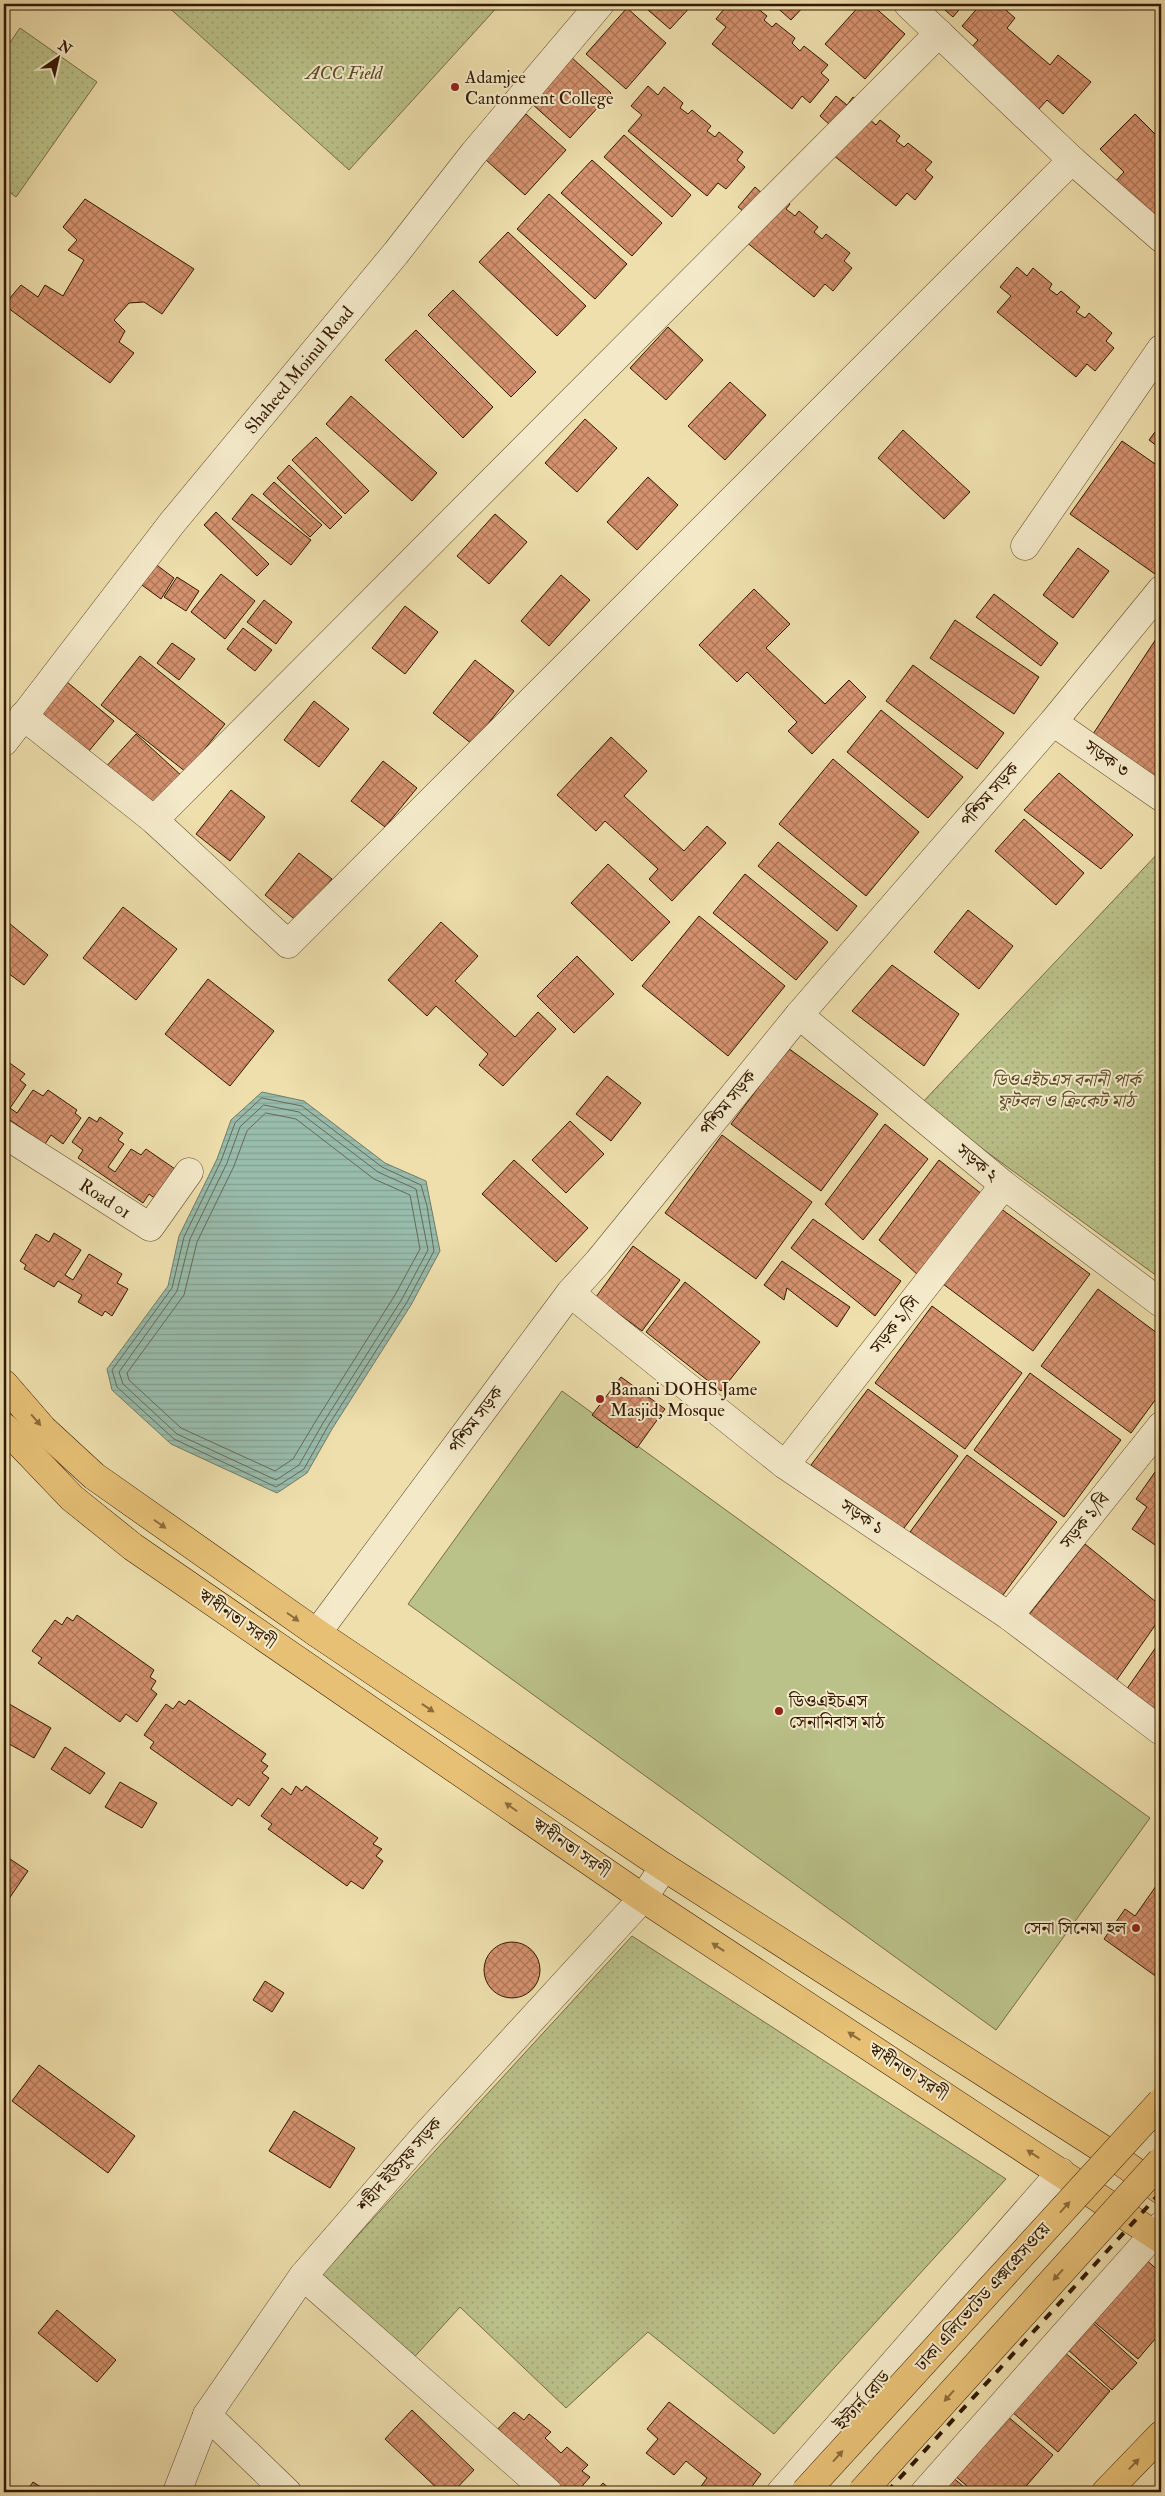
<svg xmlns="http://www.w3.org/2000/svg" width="1165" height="2496" font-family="'IM FELL Double Pica','Noto Serif Bengali',serif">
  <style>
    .grass { fill: #bac189; stroke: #766d44 }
    .park { fill: url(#park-dots); stroke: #766d44 }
    .water { fill: url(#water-rules); stroke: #707b67 }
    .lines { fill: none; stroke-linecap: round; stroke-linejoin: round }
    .shore { stroke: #666a56; stroke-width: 1 }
    .building { fill: url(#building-cross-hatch); stroke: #331900 }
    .minor-casing { stroke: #624a2b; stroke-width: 29 }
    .major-casing { stroke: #331900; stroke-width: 29 }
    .highway-casing { stroke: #331900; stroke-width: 29 }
    .minor { stroke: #f4eaca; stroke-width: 28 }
    .major { stroke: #e7c076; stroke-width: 28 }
    .highway { stroke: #e7c076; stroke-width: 28 }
    .tram { stroke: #331900; stroke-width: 1 }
    .rail { stroke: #331900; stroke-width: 4; stroke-dasharray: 9 9; stroke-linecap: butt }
    .highway-bridge-casing { stroke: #331900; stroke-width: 29; stroke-linecap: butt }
    .highway-bridge { stroke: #e7c076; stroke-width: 28 }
    .oneway { fill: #8d6c3b }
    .poi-dot { fill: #8f2418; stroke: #f4eaca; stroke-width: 2 }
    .labels { text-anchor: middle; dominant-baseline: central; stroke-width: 4; stroke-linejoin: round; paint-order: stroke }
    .park-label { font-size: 18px; font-style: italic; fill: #5c4b29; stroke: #f4eaca }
    .poi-label { font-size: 18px; fill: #331900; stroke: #f4eaca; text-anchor: start }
    .street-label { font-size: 18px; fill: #331900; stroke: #f4eaca }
  </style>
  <defs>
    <pattern id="park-dots" width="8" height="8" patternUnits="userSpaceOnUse" patternTransform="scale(1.25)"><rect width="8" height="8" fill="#bac189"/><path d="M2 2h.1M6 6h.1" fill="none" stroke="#a0a574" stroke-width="1.8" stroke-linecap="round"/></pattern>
    <pattern id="water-rules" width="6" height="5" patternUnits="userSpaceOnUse" patternTransform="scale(1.25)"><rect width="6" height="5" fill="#99bcac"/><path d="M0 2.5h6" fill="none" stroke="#84a192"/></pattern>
    <pattern id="building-cross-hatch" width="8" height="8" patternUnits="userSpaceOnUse" patternTransform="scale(1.25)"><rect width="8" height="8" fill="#d5926f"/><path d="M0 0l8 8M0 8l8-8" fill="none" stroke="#ad7659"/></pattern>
  </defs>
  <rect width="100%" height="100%" fill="#eedfad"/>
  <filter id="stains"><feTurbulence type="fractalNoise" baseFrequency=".004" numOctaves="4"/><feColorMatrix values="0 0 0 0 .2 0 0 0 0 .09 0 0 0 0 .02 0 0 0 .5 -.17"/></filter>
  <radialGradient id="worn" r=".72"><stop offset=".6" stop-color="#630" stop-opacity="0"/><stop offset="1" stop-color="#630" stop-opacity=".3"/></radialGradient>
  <!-- grass -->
  <path class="grass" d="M562,1391L1150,1818L996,2030L408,1604Z"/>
  <!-- park -->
  <g class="park">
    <path d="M165,4H500L349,170Z"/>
    <path d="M20,28L97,82L16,197L4,188V51Z"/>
    <path d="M1161,850V1279L921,1104Z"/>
    <path d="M632,1936L1006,2179L774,2434L648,2332L566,2408L460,2307L408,2364L315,2282Z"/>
  </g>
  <!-- water -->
  <path class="water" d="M262,1092L304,1101L385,1163L426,1181L440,1251L411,1305L332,1429L307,1473L277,1493L171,1444L112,1390L107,1369L168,1286L179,1236L217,1159L231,1120Z"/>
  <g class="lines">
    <!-- shore -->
    <g class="shore">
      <path d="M262,1098L302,1106L382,1167L421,1185L427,1206L434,1251L407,1302L328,1426L304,1469L276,1487L174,1439L117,1387L112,1370L172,1288L184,1237L221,1161L235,1123Z"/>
      <path d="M264,1105L299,1112L378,1172L416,1189L428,1250L402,1299L323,1423L299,1465L276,1480L177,1434L123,1384L119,1372L177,1291L190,1239L227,1163L240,1127Z"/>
      <path d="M266,1113L296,1119L374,1179L410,1195L420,1249L395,1295L317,1419L293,1459L275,1471L181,1428L129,1380L127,1373L184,1295L197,1242L234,1166L247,1131Z"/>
    </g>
  </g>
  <!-- building -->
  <g class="building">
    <path d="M4,4H11L4,13Z"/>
    <path d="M641,4H693L670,29Z"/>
    <path d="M728,4H738L742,8L745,4H752L767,16L764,20L772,27L776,23L795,38L792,43L800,51L804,46L828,65L821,73L829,80L810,103L802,96L792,109L712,44L726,27L716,19Z"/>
    <path d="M773,4H806L791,20Z"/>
    <path d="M861,4H871L905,34L865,79L825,44Z"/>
    <path d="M938,4H964L953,17Z"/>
    <path d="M981,4H999L1015,18L1007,28L1050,65L1058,55L1091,82L1063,114L1047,100L1038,110L968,51L978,40L962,26Z"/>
    <path d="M627,8L666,43L626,89L586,54Z"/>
    <path d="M571,57L611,93L570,138L531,103Z"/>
    <path d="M648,86L658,95L664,87L683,103L680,108L688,114L692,110L711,126L707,131L715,137L719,132L743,152L737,160L745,167L726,189L718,183L707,196L628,131L642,115L631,106Z"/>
    <path d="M836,96L847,105L853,97L872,113L868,118L876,125L880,120L900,136L896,141L904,147L908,143L932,162L925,170L933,177L915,200L907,193L896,206L817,142L830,125L820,116Z"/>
    <path d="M526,114L566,150L525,195L486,160Z"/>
    <path d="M1135,114L1158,137L1161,134V230L1113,184L1124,172L1100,149Z"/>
    <path d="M624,135L691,195L672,217L604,157Z"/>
    <path d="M592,160L662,223L632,256L561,193Z"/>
    <path d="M755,187L765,196L771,188L790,204L786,209L795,216L799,211L818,227L814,232L822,239L826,234L850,253L844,261L852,268L833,291L825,284L814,297L735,233L749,216L738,207Z"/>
    <path d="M549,194L627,264L595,299L517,229Z"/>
    <path d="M85,199L194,269L162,314L144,302L129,303L114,320L125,331L119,342L134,353L110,383L4,305L21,285L38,297L45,285L63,296L84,260L68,250L77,240L63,227Z"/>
    <path d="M508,232L586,306L557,336L479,262Z"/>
    <path d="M1017,267L1027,276L1033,268L1052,284L1049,289L1057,295L1061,291L1080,307L1076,312L1085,318L1089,313L1112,333L1106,341L1114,348L1095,371L1087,364L1076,377L997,312L1011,296L1000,287Z"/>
    <path d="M453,290L536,372L511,397L428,315Z"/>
    <path d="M668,327L703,360L666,400L630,368Z"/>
    <path d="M416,330L493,407L463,438L385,360Z"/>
    <path d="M730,382L766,415L725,460L688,426Z"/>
    <path d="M351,396L437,473L412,501L326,424Z"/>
    <path d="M585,419L617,448L577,492L545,463Z"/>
    <path d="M1161,424V449L1149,440Z"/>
    <path d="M903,430L970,492L944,519L878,458Z"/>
    <path d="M316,437L369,491L345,514L292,460Z"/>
    <path d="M1122,441L1161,468V564L1155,574L1070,514Z"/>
    <path d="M289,465L342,517L330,529L277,478Z"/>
    <path d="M648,477L678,505L637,550L607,522Z"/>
    <path d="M274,482L322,525L310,537L263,494Z"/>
    <path d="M252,494L311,540L291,565L232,519Z"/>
    <path d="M216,512L269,564L257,576L204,525Z"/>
    <path d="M495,514L527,542L489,584L457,556Z"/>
    <path d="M1078,548L1109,571L1073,618L1043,595Z"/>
    <path d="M150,560L174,578L161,599L135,580Z"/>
    <path d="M221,574L255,601L225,639L191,612Z"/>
    <path d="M561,575L590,600L549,646L521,621Z"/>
    <path d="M177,577L199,591L186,611L164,597Z"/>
    <path d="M754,589L790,624L766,648L825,704L849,680L866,697L812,754L788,731L797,722L747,672L737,682L699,645Z"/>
    <path d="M994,594L1058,643L1041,666L976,617Z"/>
    <path d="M264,600L292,622L276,644L247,622Z"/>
    <path d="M405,606L438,632L405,674L372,648Z"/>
    <path d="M955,620L1039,677L1014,714L930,658Z"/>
    <path d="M243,628L272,650L255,671L227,649Z"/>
    <path d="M1160,633L1161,634V783L1091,737Z"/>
    <path d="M172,643L195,659L179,680L157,663Z"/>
    <path d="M140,656L225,724L186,772L101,705Z"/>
    <path d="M475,660L514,691L472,744L433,713Z"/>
    <path d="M913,665L1004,733L977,769L886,701Z"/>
    <path d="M61,677L114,721L83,758L29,714Z"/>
    <path d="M314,701L349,729L319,767L284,740Z"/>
    <path d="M881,710L963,777L928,818L847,752Z"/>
    <path d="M136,734L183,777L150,811L103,770Z"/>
    <path d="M611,737L647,771L624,796L684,851L707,826L726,843L672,901L649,879L658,869L605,821L596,831L557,795Z"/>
    <path d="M833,759L919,832L866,896L779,824Z"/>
    <path d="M383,761L417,788L385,827L351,801Z"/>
    <path d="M1059,773L1133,835L1101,869L1024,810Z"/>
    <path d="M231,790L265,817L230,861L196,834Z"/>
    <path d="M1024,819L1084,873L1056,905L995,851Z"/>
    <path d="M778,842L857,906L837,931L758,866Z"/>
    <path d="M299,853L332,879L298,922L265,895Z"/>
    <path d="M608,864L670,922L632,961L571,903Z"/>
    <path d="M745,874L828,942L796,980L713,913Z"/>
    <path d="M123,907L177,949L136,1000L83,958Z"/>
    <path d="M968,910L1013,946L979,989L934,952Z"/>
    <path d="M699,916L785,986L728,1056L642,986Z"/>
    <path d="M4,919L48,955L24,985L4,970Z"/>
    <path d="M441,922L478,956L455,981L515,1037L538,1012L556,1029L503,1086L479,1065L488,1054L436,1006L427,1016L388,980Z"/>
    <path d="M577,956L614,994L574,1033L537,996Z"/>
    <path d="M892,965L959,1014L924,1066L852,1011Z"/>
    <path d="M208,979L274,1031L230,1086L165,1034Z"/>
    <path d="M788,1048L878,1114L821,1191L731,1124Z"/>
    <path d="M4,1059L25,1074L20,1080L26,1085L10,1108L17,1113L33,1090L43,1096L48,1090L77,1110L75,1113L81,1118L63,1144L51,1135L45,1144L4,1116Z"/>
    <path d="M607,1076L641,1103L611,1141L576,1114Z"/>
    <path d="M89,1117L97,1122L100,1117L123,1133L118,1140L124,1144L108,1167L115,1172L131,1149L141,1155L146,1149L175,1169L161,1203L149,1194L143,1203L78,1158L83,1150L72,1142Z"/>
    <path d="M570,1121L604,1154L566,1193L532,1160Z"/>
    <path d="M885,1124L928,1159L863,1240L825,1204Z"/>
    <path d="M722,1135L812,1202L756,1279L665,1213Z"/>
    <path d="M514,1160L588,1228L556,1262L482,1194Z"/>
    <path d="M939,1160L983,1195L918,1275L879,1240Z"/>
    <path d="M1000,1208L1090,1274L1033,1351L943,1284Z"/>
    <path d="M813,1219L901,1281L875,1316L791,1248Z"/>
    <path d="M54,1233L81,1250L65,1275L73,1280L89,1254L122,1274L117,1283L128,1289L112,1316L105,1311L102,1316L78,1302L82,1295L58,1281L54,1287L24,1269L26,1265L20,1261L36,1234L49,1242Z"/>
    <path d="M633,1246L680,1280L642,1331L596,1297Z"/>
    <path d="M782,1261L850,1307L837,1327L787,1288L784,1300L764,1285Z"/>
    <path d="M685,1282L760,1342L721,1391L646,1332Z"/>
    <path d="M1098,1289L1161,1336V1392L1131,1433L1041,1366Z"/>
    <path d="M932,1306L1022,1373L965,1449L875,1383Z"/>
    <path d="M1030,1373L1121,1440L1064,1517L974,1450Z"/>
    <path d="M621,1377L665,1409L637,1448L592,1415Z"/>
    <path d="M868,1389L958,1456L901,1532L811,1465Z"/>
    <path d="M967,1455L1057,1522L1000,1599L910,1532Z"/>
    <path d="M1155,1472L1161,1477V1542L1158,1547L1132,1529L1147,1507L1136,1499Z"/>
    <path d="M1085,1544L1161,1606V1617L1116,1681L1028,1616Z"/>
    <path d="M77,1615L154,1670L150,1677L156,1681L151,1689L157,1694L137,1722L126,1714L120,1722L38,1663L42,1658L32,1651L55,1620L62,1625L67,1617L73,1621Z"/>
    <path d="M1161,1640V1719L1126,1690Z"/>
    <path d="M189,1700L266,1754L261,1761L268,1766L262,1773L269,1778L249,1806L238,1798L232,1806L150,1748L154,1742L144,1735L166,1704L173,1709L179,1701L185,1705Z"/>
    <path d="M4,1701L51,1728L34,1758L4,1741Z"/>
    <path d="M65,1747L105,1773L90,1794L51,1769Z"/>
    <path d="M120,1782L157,1803L142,1828L105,1807Z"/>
    <path d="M296,1786L302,1791L306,1786L378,1838L373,1844L382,1849L376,1856L383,1861L363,1889L351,1881L347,1886L268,1829L272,1824L261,1816L282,1788L291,1795Z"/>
    <path d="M4,1855L28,1871L4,1906Z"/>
    <path d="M1161,1879V1980L1104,1939L1125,1909L1135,1916Z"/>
    <circle cx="512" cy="1970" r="28"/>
    <path d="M265,1981L284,1993L272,2012L253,2000Z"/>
    <path d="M39,2065L135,2136L108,2173L12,2101Z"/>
    <path d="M294,2111L355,2148L330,2188L269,2151Z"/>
    <path d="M1144,2258L1161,2273V2332L1138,2359L1091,2319Z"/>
    <path d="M57,2310L116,2360L97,2382L38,2333Z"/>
    <path d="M1091,2321L1137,2363L1112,2390L1066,2348Z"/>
    <path d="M1063,2351L1110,2391L1058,2452L1011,2411Z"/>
    <path d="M669,2402L761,2474L748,2492H697L707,2478L686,2461L674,2475L646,2453L658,2439L647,2429Z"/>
    <path d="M412,2410L474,2470L453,2492H441L385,2439Z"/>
    <path d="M514,2412L524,2420L529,2414L551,2432L545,2438L561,2453L567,2447L588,2465L582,2471L590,2477L577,2492H560L493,2434Z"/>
    <path d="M1006,2415L1053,2455L1021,2492H974L954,2475Z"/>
    <path d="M951,2476L970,2492H937Z"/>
    <path d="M33,2482L49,2492H26Z"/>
    <path d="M603,2483L613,2492H595Z"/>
    <path d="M344,2486L351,2492H338Z"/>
    <path d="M498,2486L504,2492H492Z"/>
    <path d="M622,2486L629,2492H617Z"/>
  </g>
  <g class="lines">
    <!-- minor casing -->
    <g class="minor-casing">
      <g id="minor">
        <path d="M908,4L1072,160L1161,238"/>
        <path d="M1025,546L1161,349"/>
        <path d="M23,716L154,820L288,944L1072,160"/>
        <path d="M1053,722L1161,797"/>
        <path id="s1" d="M4,742L172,523L396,253L474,153L600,4"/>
        <path d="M154,820L939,33"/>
        <path d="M799,1015L1004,1185L1161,1303"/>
        <path id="s2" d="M4,1134L150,1227L189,1172"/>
        <path d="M570,1293L785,1465L1009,1616L1161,1731"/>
        <path d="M785,1465L1004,1185"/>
        <path d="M1009,1616L1161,1426"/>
        <path d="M317,1633L570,1293L598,1262L799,1015L1053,722L1161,590"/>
        <path d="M303,2276L548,2492"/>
        <path d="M207,2415L287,2492"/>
        <path d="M177,2492L207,2415L303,2276L422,2139L643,1898L664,1867"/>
        <path d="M781,2492L1061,2172"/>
        <path d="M925,2492L1161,2226"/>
      </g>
    </g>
    <!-- major casing -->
    <g class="major-casing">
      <g id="major">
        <path d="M4,1384L43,1429L94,1476L317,1633L664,1867L1106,2151L1161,2190"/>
        <path d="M4,1427L72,1498L133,1547L643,1898L1161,2239"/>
      </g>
    </g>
    <!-- highway casing -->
    <g class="highway-casing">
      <path id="highway" d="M1106,2492L1161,2435"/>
    </g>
    <!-- minor -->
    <use href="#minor" class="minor"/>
    <!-- major -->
    <use href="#major" class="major"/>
    <!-- highway -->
    <use href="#highway" class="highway"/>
    <!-- tram -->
    <path class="tram" d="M855,2492L1161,2161"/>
    <!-- rail -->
    <path class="rail" d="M887,2492L1161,2192"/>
    <!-- highway-bridge casing -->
    <g class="highway-bridge-casing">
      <g id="highway-bridge">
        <path d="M805,2492L1161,2102"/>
        <path d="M862,2492L1161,2161"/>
      </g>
    </g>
    <!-- highway-bridge -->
    <use href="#highway-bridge" class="highway-bridge"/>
  </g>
  <!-- one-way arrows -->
  <defs><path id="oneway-solid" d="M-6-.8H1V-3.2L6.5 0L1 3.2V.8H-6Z" transform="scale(1.25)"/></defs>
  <g class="oneway">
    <use href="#oneway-solid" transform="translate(36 1420) rotate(49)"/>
    <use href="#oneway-solid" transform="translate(160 1524) rotate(35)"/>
    <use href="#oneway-solid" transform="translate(293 1617) rotate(35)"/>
    <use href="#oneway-solid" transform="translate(428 1708) rotate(34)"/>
    <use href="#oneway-solid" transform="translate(511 1807) rotate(-145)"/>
    <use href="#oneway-solid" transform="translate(718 1947) rotate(-147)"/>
    <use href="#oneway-solid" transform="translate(854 2036) rotate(-147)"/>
    <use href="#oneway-solid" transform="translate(1033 2154) rotate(-147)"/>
    <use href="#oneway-solid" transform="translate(1065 2207) rotate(-48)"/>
    <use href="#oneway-solid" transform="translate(1058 2275) rotate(132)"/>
    <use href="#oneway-solid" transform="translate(949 2396) rotate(132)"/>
    <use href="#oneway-solid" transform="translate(838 2456) rotate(-48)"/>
    <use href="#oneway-solid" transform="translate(1134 2464) rotate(-46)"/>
  </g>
  <!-- markers -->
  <g class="poi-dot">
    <circle cx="455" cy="87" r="5"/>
    <circle cx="600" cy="1399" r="5"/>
    <circle cx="779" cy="1711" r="5"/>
    <circle cx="1136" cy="1928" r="5"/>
  </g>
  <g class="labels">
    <!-- park labels -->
    <g class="park-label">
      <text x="344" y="73">ACC Field</text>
      <text x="1066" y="1080">ডিওএইচএস বনানী পার্ক<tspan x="1066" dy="21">ফুটবল ও ক্রিকেট মাঠ</tspan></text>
    </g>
    <!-- poi labels -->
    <g class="poi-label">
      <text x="465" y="77">Adamjee<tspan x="465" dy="21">Cantonment College</tspan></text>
      <text x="610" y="1389">Banani DOHS Jame<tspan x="610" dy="21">Masjid, Mosque</tspan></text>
      <text x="789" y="1701">ডিওএইচএস<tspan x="789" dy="21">সেনানিবাস মাঠ</tspan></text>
      <text x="1126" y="1928" text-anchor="end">সেনা সিনেমা হল</text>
    </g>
    <!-- street labels -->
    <g class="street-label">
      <text stroke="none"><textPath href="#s1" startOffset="475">Shaheed Moinul Road</textPath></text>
      <text transform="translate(1107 759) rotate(35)">সড়ক ৩</text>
      <text transform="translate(990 795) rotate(-49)">পশ্চিম সড়ক</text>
      <text transform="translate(728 1103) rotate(-51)">পশ্চিম সড়ক</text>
      <text transform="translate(977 1163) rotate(40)">সড়ক ২</text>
      <text stroke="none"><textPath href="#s2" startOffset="120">Road 01</textPath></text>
      <text transform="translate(895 1325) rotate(-52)">সড়ক ১/সি</text>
      <text transform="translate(476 1420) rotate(-53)">পশ্চিম সড়ক</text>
      <text transform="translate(862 1517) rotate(34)">সড়ক ১</text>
      <text transform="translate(1085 1521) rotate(-51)">সড়ক ১/বি</text>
      <text transform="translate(237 1619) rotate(35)">স্বাধীনতা সরণী</text>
      <text transform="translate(571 1848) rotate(35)">স্বাধীনতা সরণী</text>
      <text transform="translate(908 2072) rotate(33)">স্বাধীনতা সরণী</text>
      <text transform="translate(400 2165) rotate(-49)">শহীদ ইউসুফ সড়ক</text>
      <text transform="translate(983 2297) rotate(-48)">ঢাকা এলিভেটেড এক্সপ্রেসওয়ে</text>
      <text transform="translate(863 2401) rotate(-49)">ইস্টার্ন রোড</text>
    </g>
  </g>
  <!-- margin -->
  <rect width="1165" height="2496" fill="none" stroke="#eedfad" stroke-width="20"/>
  <rect x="5" y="5" width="1155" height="2486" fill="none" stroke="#331900" stroke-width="2.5"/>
  <rect x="10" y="10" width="1145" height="2476" fill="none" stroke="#331900"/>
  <!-- north arrow -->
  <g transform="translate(58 58) rotate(34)" stroke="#f4eaca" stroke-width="4" paint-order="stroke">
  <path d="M0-4L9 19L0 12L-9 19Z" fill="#331900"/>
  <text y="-8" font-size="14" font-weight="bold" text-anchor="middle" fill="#331900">N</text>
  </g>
  <rect width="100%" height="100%" filter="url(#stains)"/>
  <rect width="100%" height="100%" fill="url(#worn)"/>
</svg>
